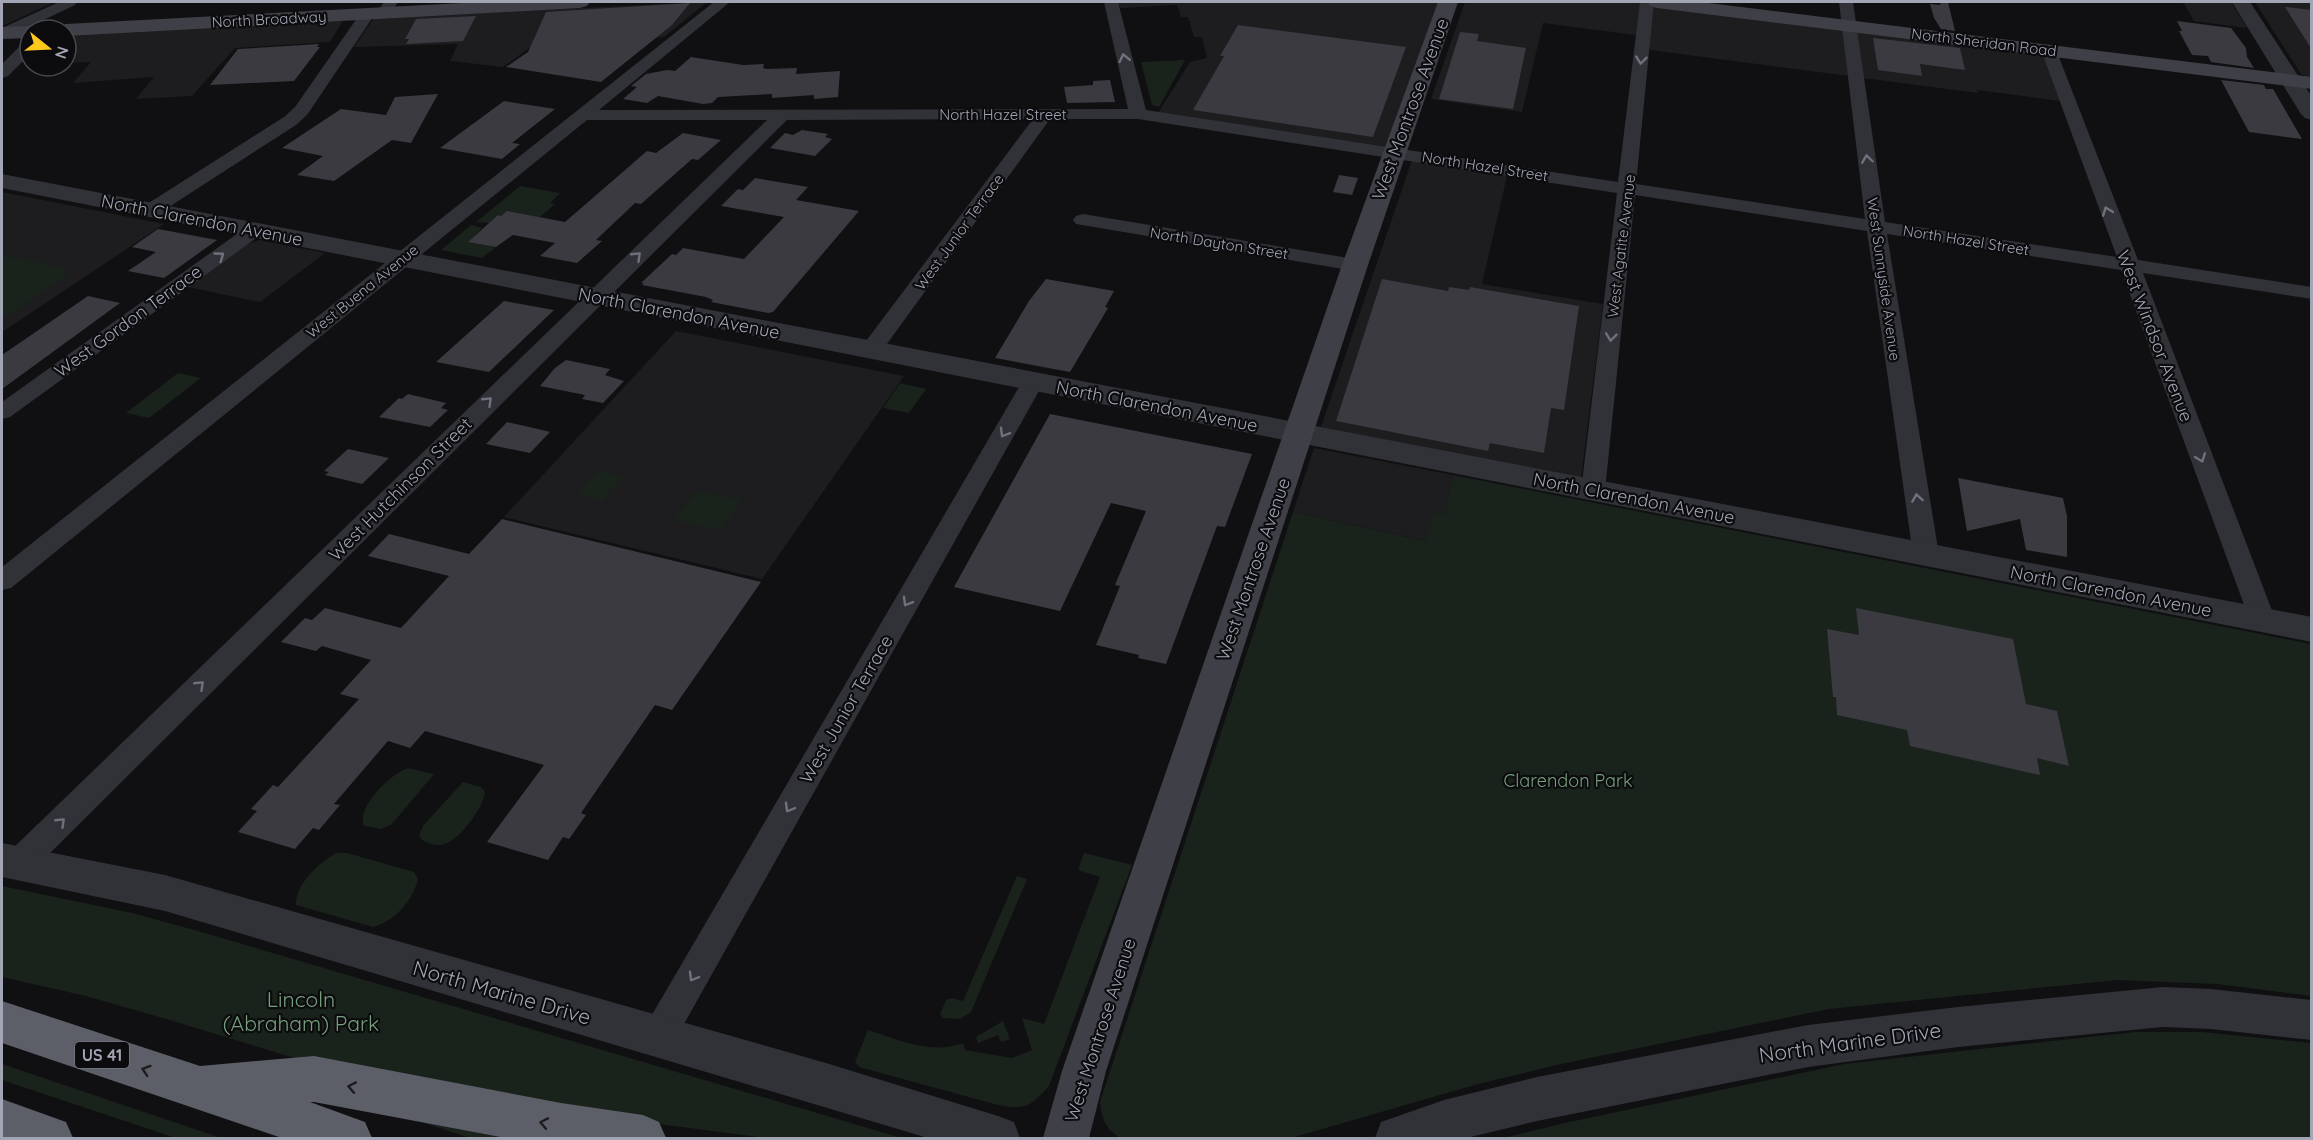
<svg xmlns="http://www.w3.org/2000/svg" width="2313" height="1140" font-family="Quicksand,sans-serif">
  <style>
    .built { fill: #1d1c1f }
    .green { fill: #1a221c }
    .building { fill: #3a3a40 }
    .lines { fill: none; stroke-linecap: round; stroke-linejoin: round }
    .minor { fill: #313237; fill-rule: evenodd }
    .tertiary { fill: #313237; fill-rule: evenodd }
    .secondary { fill: #3f4047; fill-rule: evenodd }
    .motorway { fill: #5d5f68; fill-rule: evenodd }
    .oneway { stroke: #6f717c }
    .oneway2 { stroke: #1c1c1f }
    .labels { text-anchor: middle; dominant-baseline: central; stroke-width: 4.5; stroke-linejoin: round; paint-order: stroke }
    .far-street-label { font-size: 15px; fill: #a1a5b4; stroke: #0c0b0d }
    .shield { fill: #0c0b0d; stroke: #747782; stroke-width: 1.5 }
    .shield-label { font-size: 16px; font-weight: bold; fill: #a1a5b4 }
    .street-label { font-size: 18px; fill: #a1a5b4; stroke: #0c0b0d }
    .park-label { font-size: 18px; fill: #76a07d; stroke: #0c0b0d }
    .near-street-label { font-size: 21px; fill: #a1a5b4; stroke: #0c0b0d }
    .near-park-label { font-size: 21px; fill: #76a07d; stroke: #0c0b0d }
  </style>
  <rect width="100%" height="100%" fill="#101012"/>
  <!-- built -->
  <g class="built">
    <path d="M2,2H55L2,26Z"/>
    <path d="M707,2L664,37L535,44L503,67L450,61L458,44L354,47L374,18Z"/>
    <path d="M1118,2H1443L1390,147L1158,113L1190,62L1207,58L1202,37H1194L1188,17H1181L1177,5L1120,8Z"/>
    <path d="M1465,2H1653L2049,50L2067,102L1977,90L1978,93L1642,49L1643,36L1543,23L1522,112L1431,99Z"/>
    <path d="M2183,2H2231L2247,28L2194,21Z"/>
    <path d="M2255,2H2311V78L2301,74Z"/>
    <path d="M344,19L330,42L235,48L192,96L136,99L154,77L73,83L91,62L66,63V35Z"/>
    <path d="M1412,160L1507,176L1482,284L1603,304L1581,479L1321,427Z"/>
    <path d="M2,192L164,224L2,332Z"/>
    <path d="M259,240L325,253L260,302L188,287L248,244Z"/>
    <path d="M676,331L904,376L762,579L504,517Z"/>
    <path d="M1314,448L1453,475L1445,515L1427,541L1293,512Z"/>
  </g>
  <!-- green -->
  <g class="green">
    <path d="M1185,60L1159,107L1152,105L1141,62Z"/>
    <path d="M520,186L560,193L550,203L555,204L525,230L501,216L498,215L489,223L476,222Z"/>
    <path d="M471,225L482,228L469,242L496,247L482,258L441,250Z"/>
    <path d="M2,255L66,268L67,276L2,319Z"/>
    <path d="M178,373L201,378L149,418L126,413Z"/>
    <path d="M900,383L926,389L909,413L883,408Z"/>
    <path d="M599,471L623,477L602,501L577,495Z"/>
    <path d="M1453,475L2311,644V996L2217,984L2117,980L1829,1009L1561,1064L1478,1084L1291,1138H1121C1106,1130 1102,1120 1100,1102L1293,512L1426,541L1433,513L1445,514Z"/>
    <path d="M697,491L742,500L720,530L674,520Z"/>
    <path d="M408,768L434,774L391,825L381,829L364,826C356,807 390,774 408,768Z"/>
    <path d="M463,782L481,787L485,792C484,806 462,836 449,842C440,847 430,845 422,840L419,835L423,826Z"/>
    <path d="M336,853H347L414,872L418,879C413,900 395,921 373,927L296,905C295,884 319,863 336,853Z"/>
    <path d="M1084,853L1132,865L1049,1086C1030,1107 1026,1110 998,1105L859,1067L855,1062L868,1030C899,1040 931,1055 963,1043L965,1050L1012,1058L1032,1050L1022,1018L1044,1024L1100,877L1078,870Z"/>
    <path d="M1017,876L1027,879L971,1012L960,1019L943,1018L940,1014L946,1000L952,998L963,1001Z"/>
    <path d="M2,886L132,913L198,931L902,1138H765L620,1119L344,1073L173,1021L86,996L2,977Z"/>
    <path d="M1003,1021L1010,1039L1001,1042L998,1035L978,1043L976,1037Z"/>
    <path d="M2135,1032H2202L2311,1043V1138H1504L1565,1123L1844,1064Z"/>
    <path d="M2,1064L221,1138H176L2,1080Z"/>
    <path d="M421,1122L470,1125L537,1138H470Z"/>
  </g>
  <!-- building -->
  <g class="building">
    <path d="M1941,2H1948L1955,31L1941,29L1934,18L1930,4L1940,5Z"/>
    <path d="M690,3L672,25L601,82L506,67L528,52L546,12Z"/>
    <path d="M2285,7L2312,10V50Z"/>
    <path d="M476,16L463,41L406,44L409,39H405L416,19Z"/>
    <path d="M2177,21L2231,28L2246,48L2247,57L2254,68L2211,62L2208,56L2192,55L2179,31H2182Z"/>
    <path d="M1238,25L1406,47L1373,137L1193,110L1224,56H1220Z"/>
    <path d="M1460,32L1479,34L1477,41L1526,48L1513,109L1439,99Z"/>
    <path d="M1873,38L1960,48L1965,70L1920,64L1922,76L1878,70Z"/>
    <path d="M319,44L317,47H320L294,81L210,85L238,49Z"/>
    <path d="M691,57L743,65L764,64L763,68L767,69L797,68L796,74L840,71L838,97L814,99V95L772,98V94L718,97L712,103L703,104L658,96L647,103L623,99L637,87L631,86L646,74L667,70L675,71Z"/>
    <path d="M1110,80L1115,102L1067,103L1064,87L1093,85V81Z"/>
    <path d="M2221,80L2264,85L2266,89H2273L2302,139L2249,132Z"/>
    <path d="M438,94L411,143L392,140L334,181L297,175L323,156L282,148L341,109L386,115L395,97Z"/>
    <path d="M504,101L555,109L512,143L520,144L502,159L440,148Z"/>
    <path d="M802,130L828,134L825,137L832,139L815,156L770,148L785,133L793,135Z"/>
    <path d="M683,133L721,140L698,160L692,159L641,204L635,203L596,240L602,241L577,263L540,256L555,243L513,235L496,247L468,242L498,215L501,216L507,211L565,222L647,151L656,153Z"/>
    <path d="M1339,175L1358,178L1352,195L1333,192Z"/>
    <path d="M755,178L808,187L796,200L859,211L773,312L768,313L711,302L713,300L706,297L642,285L644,283H641L672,254L676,255L683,248L744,259L784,217L721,206L738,189L743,190Z"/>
    <path d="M158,229L217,240L164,278L128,271L156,252L132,247Z"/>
    <path d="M1046,279L1114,291L1105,307L1108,308L1070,372L995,358L1029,301Z"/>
    <path d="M1382,279L1448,291L1449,287L1469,290L1470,287L1579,306L1564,410L1551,408L1544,453L1490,443L1488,451L1336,421Z"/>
    <path d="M88,296L120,303L2,389V355Z"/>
    <path d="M504,301L554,310L489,372L436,362Z"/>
    <path d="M566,360L610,369L605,375L624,381L603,403L582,399L585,395L540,386L555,368Z"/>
    <path d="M408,394L446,403L441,408L448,410L430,427L379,417L399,398L402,399Z"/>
    <path d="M1050,414L1252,454L1225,527L1217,526L1166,664L1138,658L1139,655L1096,645L1120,586L1115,585L1146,511L1111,503L1060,611L954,587Z"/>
    <path d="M507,422L538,429L550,432L530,453L486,444Z"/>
    <path d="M348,449L389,458L362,484L325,475L329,472L324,471Z"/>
    <path d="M1958,478L2063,498L2067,516V557L2026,550L2020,519L1967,531Z"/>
    <path d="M502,519L761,582L672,710L655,705L581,813L586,815L569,839L563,837L548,860L487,842L544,765L425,731L410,748L388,741L334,804L340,805L319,830L313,828L295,849L238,832L257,811L251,809L273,785L278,787L359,699L340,694L371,660L322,646L316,651L281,642L305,618L312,620L325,608L401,628L449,576L368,556L389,534L469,554Z"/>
    <path d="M1856,608L2013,639L2026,704L2057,711L2069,766L2037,758L2040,775L1910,746L1907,730L1837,715L1836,697H1833L1827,629L1859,635Z"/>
  </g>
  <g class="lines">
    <!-- minor -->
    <g class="minor">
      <path d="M59,2H77L75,5L10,36L2,37V28Z"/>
      <path d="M384,2H398L389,16L384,18L376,13Z"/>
      <path d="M714,2H730L599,110L1128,109L1104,2H1118L1146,110L1618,182L1640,2H1654L1636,184L1865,219L1839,2H1853L1885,222L2117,257L2041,50L2049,45L2055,47L2138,260L2312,287V299L2143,273L2276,621L2272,628L2263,631L2254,628L2250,621L2121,270L1887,234L1939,555L1935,561L1926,564L1917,561L1913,555L1867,231L1635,195L1605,491L1601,497L1593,499L1585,497L1581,491L1617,193L1138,119H1050L879,355L871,357L863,355L860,350L863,345L1033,119L787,120L30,873L19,877L8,873L4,863L8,853L767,120H587L11,588L2,590V567Z"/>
      <path d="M367,9L375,14L307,115L296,125L158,214H144L142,210L144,206L284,117L295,107L362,11Z"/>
      <path d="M30,40V54L8,76L2,78V64L24,42Z"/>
      <path d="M1083,214L1355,259L1362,261L1365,265L1362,269L1355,271L1076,224L1073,220L1076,216Z"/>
      <path d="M255,224L262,226L265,230L262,234L10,417L2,419V402L248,226Z"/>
      <path d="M1033,375L1041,377L1044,382L670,1049L658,1054L646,1049L641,1037L646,1025L1022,382L1025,377Z"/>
    </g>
    <!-- tertiary -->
    <g class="tertiary">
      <path d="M2232,2H2250L2312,97V120L2305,118L2301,114Z"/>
      <path d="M2,174L2312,617V642L2,188Z"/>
      <path d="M2,843L165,875L826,1063L998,1116L1014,1122L1020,1138H928L165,911L2,877Z"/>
      <path d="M2163,987L2211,989L2312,1000V1040L2211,1029L2163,1027L1958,1047L1808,1067L1537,1121L1466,1138H1375L1381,1122L1444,1100L1537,1077L1808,1025L1958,1007Z"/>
    </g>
    <!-- secondary -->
    <g class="secondary">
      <path d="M482,2H590L587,6L580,8L66,36V30H56L59,26L66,24Z"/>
      <path d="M1438,2H1458L1368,265L1106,1071L1089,1138H1043L1062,1071L1342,265Z"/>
      <path d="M1648,2H1700L2312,77V89L1657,8L1650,6Z"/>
      <path d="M30,26L39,30H30V38L2,39V27Z"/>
    </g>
    <!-- motorway -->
    <g class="motorway">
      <path d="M2,1001L200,1066L314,1056L561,1103L643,1115L659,1122L666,1138H506L314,1102H310L365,1122L372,1138H282L2,1043Z"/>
      <path d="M2,1099L66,1122L73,1138H2Z"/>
    </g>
  </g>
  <!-- one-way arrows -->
  <defs><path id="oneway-chevron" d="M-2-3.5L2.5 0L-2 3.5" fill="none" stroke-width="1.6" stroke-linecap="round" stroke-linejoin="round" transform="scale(1.5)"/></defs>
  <g class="oneway">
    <use href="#oneway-chevron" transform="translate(1124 58) rotate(-103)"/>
    <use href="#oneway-chevron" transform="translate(1641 60) rotate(96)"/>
    <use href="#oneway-chevron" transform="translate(1867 159) rotate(-98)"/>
    <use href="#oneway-chevron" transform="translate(2107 211) rotate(-110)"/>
    <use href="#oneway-chevron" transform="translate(220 256) rotate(-36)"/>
    <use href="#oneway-chevron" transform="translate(637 256) rotate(-44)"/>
    <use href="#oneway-chevron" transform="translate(1611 337) rotate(97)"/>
    <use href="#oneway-chevron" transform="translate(488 401) rotate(-44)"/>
    <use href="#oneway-chevron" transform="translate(1004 433) rotate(120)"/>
    <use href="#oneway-chevron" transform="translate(2201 458) rotate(69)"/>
    <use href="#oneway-chevron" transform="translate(1917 498) rotate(-99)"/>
    <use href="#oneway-chevron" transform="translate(907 602) rotate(120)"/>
    <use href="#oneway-chevron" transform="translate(200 685) rotate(-44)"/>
    <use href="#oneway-chevron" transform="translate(789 808) rotate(120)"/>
    <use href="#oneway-chevron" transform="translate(61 822) rotate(-44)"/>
    <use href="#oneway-chevron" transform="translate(693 977) rotate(120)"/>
  </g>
  <g class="oneway2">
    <use href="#oneway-chevron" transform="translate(146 1070) rotate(-162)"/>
    <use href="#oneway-chevron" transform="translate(352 1087) rotate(-169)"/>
    <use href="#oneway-chevron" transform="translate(544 1123) rotate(-169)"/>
  </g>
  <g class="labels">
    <!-- far-street labels -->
    <g class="far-street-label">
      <text transform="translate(269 19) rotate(-3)">North Broadway</text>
      <text transform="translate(1984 42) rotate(7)">North Sheridan Road</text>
      <text x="1003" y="114">North Hazel Street</text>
      <text transform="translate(1485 166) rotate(9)">North Hazel Street</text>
      <text transform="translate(959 232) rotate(-54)">West Junior Terrace</text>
      <text transform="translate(1966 240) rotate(9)">North Hazel Street</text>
      <text transform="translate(1219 243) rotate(9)">North Dayton Street</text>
      <text transform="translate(1621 246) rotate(-83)">West Agatite Avenue</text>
      <text transform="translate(1884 279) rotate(82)">West Sunnyside Avenue</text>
      <text transform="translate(362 291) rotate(-39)">West Buena Avenue</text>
    </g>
    <!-- shield labels -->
    <rect class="shield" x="75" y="1042" width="54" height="26" rx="4.5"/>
    <g class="shield-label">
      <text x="102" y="1055">US 41</text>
    </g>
    <!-- street labels -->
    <g class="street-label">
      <text transform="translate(1410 109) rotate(-70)">West Montrose Avenue</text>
      <text transform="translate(202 220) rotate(11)">North Clarendon Avenue</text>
      <text transform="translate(679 313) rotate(11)">North Clarendon Avenue</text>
      <text transform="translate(128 321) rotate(-36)">West Gordon Terrace</text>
      <text transform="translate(2155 336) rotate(69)">West Windsor Avenue</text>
      <text transform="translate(1157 406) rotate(11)">North Clarendon Avenue</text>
      <text transform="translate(400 489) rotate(-45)">West Hutchinson Street</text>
      <text transform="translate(1634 498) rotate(11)">North Clarendon Avenue</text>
      <text transform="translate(1253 569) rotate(-71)">West Montrose Avenue</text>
      <text transform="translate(2111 591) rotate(11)">North Clarendon Avenue</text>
      <text transform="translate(846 709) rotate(-60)">West Junior Terrace</text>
      <text transform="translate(1100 1030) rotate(-72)">West Montrose Avenue</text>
    </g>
    <!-- park labels -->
    <g class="park-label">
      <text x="1568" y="780">Clarendon Park</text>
    </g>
    <!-- near-street labels -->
    <g class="near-street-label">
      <text transform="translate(502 992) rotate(16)">North Marine Drive</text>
      <text transform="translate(1850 1042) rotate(-8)">North Marine Drive</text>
    </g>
    <!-- near-park labels -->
    <g class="near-park-label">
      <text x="301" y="999">Lincoln<tspan x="301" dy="24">(Abraham) Park</tspan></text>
    </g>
  </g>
  <!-- border -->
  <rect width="2313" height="1140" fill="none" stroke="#a1a5b4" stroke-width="6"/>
  <!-- north arrow -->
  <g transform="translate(48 48) rotate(108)"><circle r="28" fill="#0c0b0d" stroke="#484950" stroke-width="1.5"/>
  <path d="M0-4.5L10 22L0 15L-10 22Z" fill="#fcc81e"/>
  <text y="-9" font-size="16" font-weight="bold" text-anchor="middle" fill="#a1a5b4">N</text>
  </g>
</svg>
